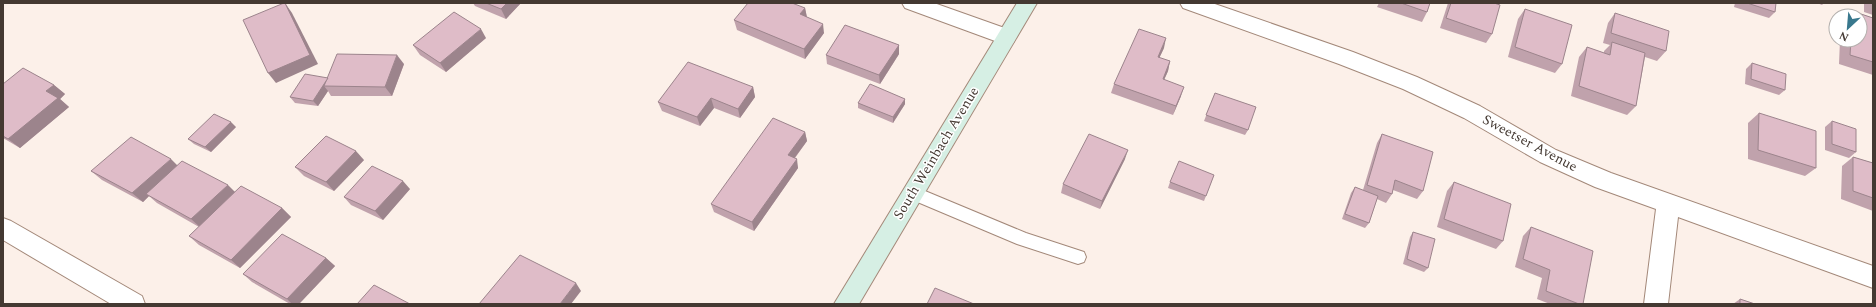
<svg xmlns="http://www.w3.org/2000/svg" width="1876" height="307" font-family="Spectral,serif">
  <style>
    .lines { fill: none; stroke-linecap: round; stroke-linejoin: round }
    .lane-casing { stroke: #a38879; stroke-width: 2 }
    .street-casing { stroke: #a38879; stroke-width: 2 }
    .secondary-casing { stroke: #a38879; stroke-width: 2 }
    .lane { fill: #fff; fill-rule: evenodd }
    .street { fill: #fff; fill-rule: evenodd }
    .secondary { fill: #d6efe4; fill-rule: evenodd }
    .wall { fill: #c0a2ac }
    .shaded-wall { fill: #9c848c }
    .building { fill: #dfbcc8; stroke: #9c848c }
    .labels { text-anchor: middle; dominant-baseline: central; stroke-width: 3; stroke-linejoin: round; paint-order: stroke }
    .street-label { font-size: 14px; fill: #443932; stroke: #fff }
  </style>
  <rect width="100%" height="100%" fill="#fcf0e9"/>
  <g class="lines">
    <!-- lane casing -->
    <g class="lane-casing">
      <path id="lane" d="M913,186L1026,233L1084,252L1086,257L1084,262L1078,264L1017,244L908,198L905,193L908,188Z"/>
    </g>
    <!-- street casing -->
    <g class="street-casing">
      <g id="street">
        <path d="M902,3H934L1013,31L1016,37L1013,43L1006,45L905,8Z"/>
        <path d="M1180,3H1212L1353,52L1417,77L1480,106L1556,150L1611,173L1873,266V288L1678,217L1668,304H1644L1656,209L1595,187L1540,162L1464,118L1403,89L1339,64L1183,8Z"/>
        <path d="M3,218L11,221L142,296L145,304H111L3,240Z"/>
      </g>
    </g>
    <!-- secondary casing -->
    <g class="secondary-casing">
      <path id="secondary" d="M1017,3H1037L859,304H834Z"/>
    </g>
    <!-- lane -->
    <use href="#lane" class="lane"/>
    <!-- street -->
    <use href="#street" class="street"/>
    <!-- secondary -->
    <use href="#secondary" class="secondary"/>
  </g>
  <!-- wall -->
  <g class="wall">
    <path d="M473,3H521L506,19L475,6Z"/>
    <path d="M1379,3H1430L1427,12L1422,22L1377,7Z"/>
    <path d="M1448,3H1494L1492,34L1486,43L1440,28Z"/>
    <path d="M1735,3H1776L1775,12L1769,18L1734,7Z"/>
    <path d="M1817,3H1824L1822,5Z"/>
    <path d="M1864,3H1873V15L1864,12Z"/>
    <path d="M805,8L807,17L824,33L805,59L737,30L734,20Z"/>
    <path d="M1525,9L1562,64L1555,73L1508,57L1518,19Z"/>
    <path d="M1852,11L1873,18V75L1839,64L1840,40H1860V16H1846Z"/>
    <path d="M1615,13L1666,51L1657,61L1645,57L1636,106L1627,115L1571,96L1579,57L1587,47L1604,53V51L1610,45L1603,43L1608,23Z"/>
    <path d="M486,38L446,72L420,55L413,45Z"/>
    <path d="M899,45V54L880,84L827,64L826,55Z"/>
    <path d="M1164,48L1159,58L1170,61L1168,71L1164,80L1181,96L1173,115L1111,93L1114,84Z"/>
    <path d="M1752,63L1785,90L1779,95L1745,84L1746,69Z"/>
    <path d="M404,64L392,96H331L328,91L318,106L295,103L290,97L328,78Z"/>
    <path d="M3,84L54,85L65,94L60,99L69,107L20,148L3,138Z"/>
    <path d="M753,87L755,97L740,118L714,108L700,126L662,111L658,102Z"/>
    <path d="M1215,93L1248,130L1245,135L1204,121Z"/>
    <path d="M858,103L905,104L893,123L858,108Z"/>
    <path d="M1759,113L1816,168L1805,176L1748,159V123Z"/>
    <path d="M1832,121L1856,152L1849,158L1825,150V127Z"/>
    <path d="M236,127L211,152L194,144L188,139Z"/>
    <path d="M805,132L807,141L795,158L798,168L754,231L714,212L711,204Z"/>
    <path d="M1382,134L1423,191L1417,199L1393,190L1392,194L1386,203L1377,199L1369,223L1365,228L1342,219L1351,193L1355,187L1363,190L1377,143Z"/>
    <path d="M1853,157L1873,163V211L1841,199L1842,166Z"/>
    <path d="M1125,159L1100,209L1061,193L1063,184Z"/>
    <path d="M364,160L334,191L304,176L295,167Z"/>
    <path d="M178,165L235,192L282,208L291,217L240,268L199,245L189,236L199,227L157,203L149,196L143,202L102,180L91,171Z"/>
    <path d="M1214,175L1204,201L1168,188L1170,182Z"/>
    <path d="M1454,182L1503,241L1496,249L1437,227L1447,191Z"/>
    <path d="M410,189L383,220L351,205L344,197Z"/>
    <path d="M1531,227L1583,304H1550L1537,299L1542,278L1515,267L1523,236Z"/>
    <path d="M1413,232L1428,268L1424,272L1403,264L1410,237Z"/>
    <path d="M326,258L335,266L299,304H290L252,282L243,274Z"/>
    <path d="M1740,299L1755,304H1733Z"/>
  </g>
  <!-- shaded-wall -->
  <g class="shaded-wall">
    <path d="M285,3L292,13L318,64L276,83L268,73Z"/>
    <path d="M507,3H521L506,19L501,9Z"/>
    <path d="M805,8L807,18L800,14Z"/>
    <path d="M823,24L824,33L805,59L804,49Z"/>
    <path d="M481,29L486,38L446,72L440,63Z"/>
    <path d="M1166,38L1164,48L1155,67L1158,57Z"/>
    <path d="M899,45V54L880,84L879,75Z"/>
    <path d="M397,55L404,64L392,96L385,87Z"/>
    <path d="M1170,61L1168,71L1160,89L1163,79Z"/>
    <path d="M328,78L324,86L328,91L318,106L313,101Z"/>
    <path d="M54,85L65,94L60,99L69,107L20,148L8,139L46,91Z"/>
    <path d="M753,87L755,97L740,118L738,109Z"/>
    <path d="M1184,87L1181,96L1173,115L1176,106Z"/>
    <path d="M711,98L714,108L700,126L697,117Z"/>
    <path d="M905,99V104L893,123V117Z"/>
    <path d="M231,122L236,127L211,152L205,147Z"/>
    <path d="M805,132L807,141L790,164L788,155Z"/>
    <path d="M1128,150L1125,159L1100,209L1102,201Z"/>
    <path d="M356,151L364,160L334,191L326,182Z"/>
    <path d="M171,159L180,168L146,194L149,196L143,202L132,193Z"/>
    <path d="M797,159L798,168L754,231L752,222Z"/>
    <path d="M403,181L410,189L383,220L375,211Z"/>
    <path d="M228,185L237,194L201,228L191,219Z"/>
    <path d="M282,208L291,217L240,268L231,260Z"/>
    <path d="M326,258L335,266L299,304H292L287,299Z"/>
    <path d="M576,283L581,291L571,304H560Z"/>
  </g>
  <!-- building -->
  <g class="building">
    <path d="M284,3H285L310,55L268,73L243,20Z"/>
    <path d="M486,3H507L501,9Z"/>
    <path d="M748,3H792L805,8L800,14L823,24L804,49L734,20Z"/>
    <path d="M1401,3H1430L1427,12Z"/>
    <path d="M1451,3H1494L1500,5L1492,34L1446,18Z"/>
    <path d="M1747,3H1776L1775,12Z"/>
    <path d="M1525,9L1572,25L1562,64L1515,47Z"/>
    <path d="M1852,11L1873,18V62L1850,55L1851,40H1860V16H1851Z"/>
    <path d="M454,12L481,29L440,63L413,45Z"/>
    <path d="M1615,13L1669,31L1666,51L1611,33Z"/>
    <path d="M845,25L899,45L879,75L826,55Z"/>
    <path d="M1139,29L1166,38L1158,57L1170,61L1163,79L1184,87L1176,106L1114,84Z"/>
    <path d="M1612,42L1645,53L1636,106L1579,86L1587,47L1610,55Z"/>
    <path d="M337,54L397,55L385,87L324,86Z"/>
    <path d="M688,62L753,87L738,109L711,98L697,117L658,102Z"/>
    <path d="M1752,63L1786,74L1785,90L1751,79Z"/>
    <path d="M23,68L54,85L46,91L58,98L8,139L3,136V84Z"/>
    <path d="M305,74L328,78L326,81L313,101L290,97Z"/>
    <path d="M870,84L905,99L893,117L858,103Z"/>
    <path d="M1215,93L1256,107L1248,130L1206,115Z"/>
    <path d="M1759,113L1816,131V168L1758,150Z"/>
    <path d="M214,114L231,122L205,147L188,139Z"/>
    <path d="M773,118L805,132L788,155L797,159L752,222L711,204Z"/>
    <path d="M1832,121L1856,129V152L1832,144Z"/>
    <path d="M1089,134L1128,150L1102,201L1063,184Z"/>
    <path d="M1382,134L1433,152L1423,191L1395,180L1392,194L1367,185Z"/>
    <path d="M326,136L356,151L326,182L295,167Z"/>
    <path d="M131,137L171,159L132,193L91,171Z"/>
    <path d="M1853,157L1873,163V198L1853,191Z"/>
    <path d="M182,161L228,185L191,219L146,194Z"/>
    <path d="M1179,161L1214,175L1206,196L1170,182Z"/>
    <path d="M372,166L403,181L375,211L344,197Z"/>
    <path d="M1454,182L1511,204L1503,241L1444,219Z"/>
    <path d="M241,186L282,208L231,260L189,236Z"/>
    <path d="M1355,187L1378,196L1369,223L1345,214Z"/>
    <path d="M1531,227L1593,251L1583,304H1579L1546,291L1550,270L1523,259Z"/>
    <path d="M1413,232L1435,239L1428,268L1407,259Z"/>
    <path d="M282,234L326,258L287,299L243,274Z"/>
    <path d="M520,255L576,283L560,304H479Z"/>
    <path d="M374,285L410,304H357Z"/>
    <path d="M935,288L974,304H927Z"/>
    <path d="M1740,299L1755,304H1740Z"/>
  </g>
  <g class="labels">
    <!-- street labels -->
    <g class="street-label">
      <text transform="translate(1530 143) rotate(28)">Sweetser Avenue</text>
      <text transform="translate(936 153) rotate(-59)">South Weinbach Avenue</text>
    </g>
  </g>
  <!-- border -->
  <rect width="1876" height="307" fill="none" stroke="#443932" stroke-width="8"/>
  <!-- north arrow -->
  <g transform="translate(1848 28) rotate(206)"><circle r="19" fill="#ffffff" stroke="#b4b0ad"/>
  <path d="M0-3L7 15L0 10L-7 15Z" fill="#39788d"/>
  <text y="-6" font-size="11" font-weight="bold" text-anchor="middle" fill="#443932">N</text>
  </g>
</svg>
